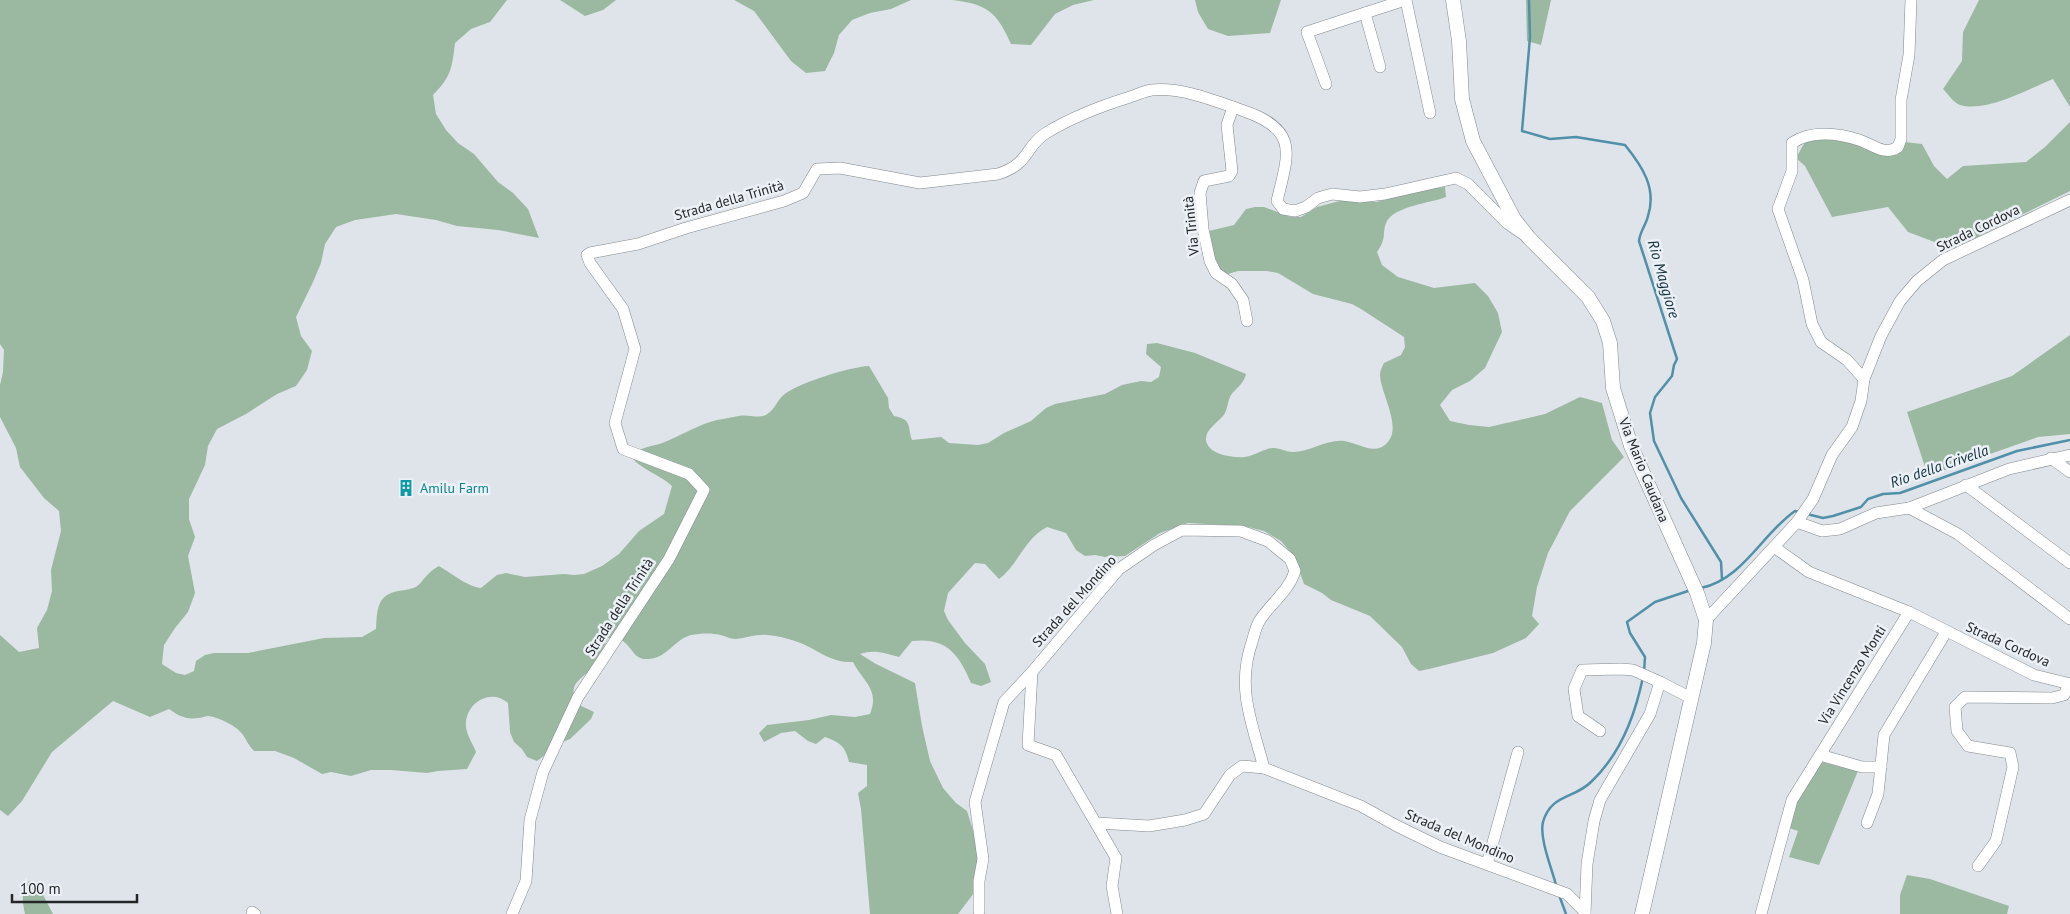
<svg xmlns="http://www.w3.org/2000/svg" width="2070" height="914" font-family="'PT Sans',sans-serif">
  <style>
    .green { fill: #9bb9a1 }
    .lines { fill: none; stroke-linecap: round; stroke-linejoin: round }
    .stream { stroke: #5090a8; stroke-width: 2.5 }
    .minor-casing { stroke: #82888c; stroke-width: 12 }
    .major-casing { stroke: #82888c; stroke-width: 15 }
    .minor { stroke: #fff; stroke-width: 11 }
    .major { stroke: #fff; stroke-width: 14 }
    .labels { text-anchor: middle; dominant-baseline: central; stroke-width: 5; stroke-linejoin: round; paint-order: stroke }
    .street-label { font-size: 14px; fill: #242628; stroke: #ebf1f6 }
    .culture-label { font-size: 14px; fill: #0d838f; stroke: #ebf1f6; text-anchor: start }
    .water-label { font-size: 15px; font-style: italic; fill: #11303b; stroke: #ebf1f6 }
  </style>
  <rect width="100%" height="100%" fill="#dee4e9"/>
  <!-- green -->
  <g class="green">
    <path d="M0,0H507L490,22L471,29L455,43C452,68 451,77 433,95L436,114L446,130L458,143L474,154L498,182L513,193L528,209L539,238L498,230L457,226L436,220L396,214L355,220L336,227L325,244L321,263L313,282L296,317L301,336L312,351L307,370L296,386L277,394L246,414L217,429L208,446L205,465L189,499V519L195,537L188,556L195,593L188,612L175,628L164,645L162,664L176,673L185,675L194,671L196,661L205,655L214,653H248L324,638L362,637L376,629C377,617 376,600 389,594C396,590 407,591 416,587C422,583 427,572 439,566C451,573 468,587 481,588L497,575L506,573L525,577L564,574L574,575L584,574L602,566L619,554L639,531L664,514L672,486C659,474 642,470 631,457C640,446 652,447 665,442C680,436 694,427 710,422C719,419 730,418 739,416C748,414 758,419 766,415C775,410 778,398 786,393C802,382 850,367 869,366L888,398L889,408L894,416C913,420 907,426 912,440L941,437L949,443L978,445L988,443L1004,433L1031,421L1046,408L1055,404L1105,394L1122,385L1141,381L1151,382L1159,377L1161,367L1146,354L1147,344L1157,343L1195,353L1246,374C1243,385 1237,387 1231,395C1227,402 1228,410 1223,416C1217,423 1205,430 1206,440C1208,455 1233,458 1245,457C1255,456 1264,448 1274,448C1280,448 1286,452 1293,452C1310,452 1327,439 1344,441C1358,443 1375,456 1387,443C1403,427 1380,393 1380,374C1380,371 1382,367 1384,363L1401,355L1405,347L1404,337L1361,309L1352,304L1313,294L1278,273L1267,271H1238L1228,274L1219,269L1214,260L1209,231L1234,225L1246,209L1255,207H1264L1291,217H1301L1317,207L1347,199L1376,202L1426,189L1445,187L1446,197C1431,203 1393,206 1386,223C1382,234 1387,238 1377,252L1382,265L1398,277L1434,288L1475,283L1488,296L1498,313L1502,332L1485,368L1470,381L1452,390L1440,405L1450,421L1469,425L1489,427L1545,414L1580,397L1602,403L1612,440L1624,457L1570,511L1548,553L1537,587L1532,616L1539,624L1526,638L1493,653L1429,669L1419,671L1411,664L1402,647L1370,616L1331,600L1322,593L1304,584L1294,556L1281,541L1264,531L1244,526L1188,523L1160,533L1125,556L1105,557L1095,555L1085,556L1076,550L1066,533L1047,527C1025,538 1018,565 999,579L985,564L975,563L948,593L944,611L948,620L965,643L985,664L991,682L981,686L971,683C959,654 946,637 912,641L899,657C885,653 874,649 860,654L876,664L915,683L922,726L930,761L943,788L956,803L967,811L981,856L974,893L958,914H870L861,809L858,793L867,786V765L849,762C845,745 840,743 825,737L816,744L808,741L795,731L781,733L764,742L759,733L767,725L809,720L831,715L855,717L870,714C880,689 863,682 853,662C835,663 823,654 807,646C796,640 779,636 767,635C757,634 746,638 736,639C729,639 722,634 714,634C708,633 698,634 691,635C675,639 667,658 649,659C628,661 634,636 608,638C604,647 600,656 595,664C584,680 566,681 577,704L594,712L591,719L570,739L551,747L545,755L537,761L527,757L522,749L514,742L510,732L508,703C490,687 464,704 466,727C467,736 473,744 476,752L467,769L438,771L427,773L391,770H371L351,776L331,772L322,774L294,758L275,751H254C249,746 247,741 243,735C237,726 220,718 209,716C205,716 202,718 198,718C186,720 177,715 169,709L150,717L113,701L52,752L22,801L8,816L0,810V635L19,652L39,648L37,628L47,610L52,591L51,570L61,531L59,511L44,498L20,467L16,448L0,417V385L3,372L4,350L0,344Z"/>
    <path d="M560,0H616L603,10L585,16Z"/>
    <path d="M734,0H911L891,9L870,13L852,20L839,35L834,53L825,71L806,73L791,61L754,11Z"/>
    <path d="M952,0H1094L1073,5L1055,14L1031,45L1011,44C997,12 987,4 952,0Z"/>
    <path d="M1195,0H1281L1270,33L1228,36L1208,29L1198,12Z"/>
    <path d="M1526,0H1551L1541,45L1527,41Z"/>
    <path d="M1979,0H2070V107L2053,79C2028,89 1987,113 1960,105C1954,103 1948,94 1943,89L1962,61L1963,32Z"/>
    <path d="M2070,122V191L1953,249L1908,232L1888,207L1832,217L1805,166L1796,158L1805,142L1826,139L1857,144L1878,153L1897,155L1905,142L1922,144L1934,166L1947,179L1963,166L2026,162L2045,147Z"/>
    <path d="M2070,335V434L2038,437L1928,476L1907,412L2012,376Z"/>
    <path d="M1822,762L1858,771L1819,865L1789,857L1798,831L1789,828L1796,801Z"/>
    <path d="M1907,875L1930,879L2009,906L2007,914H1900V895Z"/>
    <path d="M29,881L38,885L53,914H25C22,901 21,893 29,881Z"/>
  </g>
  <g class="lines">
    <!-- stream -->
    <g class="stream">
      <path d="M1529,0L1530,37L1522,131L1550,139L1576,137L1625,145C1642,166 1657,188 1648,216C1646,225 1640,231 1639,241L1677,359L1674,365L1672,376L1655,397L1650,413L1654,441L1681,498L1721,562L1722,579"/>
      <path d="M1807,514L1823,518L1833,516L1861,507L1868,499L1883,494L1900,493L2017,451L2070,440"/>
      <path d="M1701,588C1743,579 1762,534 1795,511L1799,512"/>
      <path d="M1644,672L1645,657L1630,633L1627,622L1655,602L1691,590"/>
      <path d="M1556,885C1552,869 1539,838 1543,822C1551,794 1574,799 1591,782C1621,754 1635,716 1643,677"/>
      <path d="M1559,895L1566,914"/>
    </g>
    <!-- minor casing -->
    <g class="minor-casing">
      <g id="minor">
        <path d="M1406,0L1430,113"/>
        <path d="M1380,67L1365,13L1405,0"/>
        <path d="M1326,84L1307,32L1365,13"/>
        <path d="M1233,107L1227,125L1232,171L1229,176L1204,181L1200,193L1203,229L1210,261L1216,273L1232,284L1243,300L1247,321"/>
        <path d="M1864,379L1847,360L1821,342L1812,324L1803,280L1778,209L1792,171V143C1811,130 1838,133 1859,140C1874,145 1884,156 1898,147L1901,139V100L1909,55L1911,0"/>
        <path d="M2051,458L2070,472"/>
        <path d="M1966,485L2070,563"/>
        <path d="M1909,508L1958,534L2070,619"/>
        <path d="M1797,522L1822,531L1840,529L1876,513L1909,508L2009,469L2070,455"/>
        <path d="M1774,547L1809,572L1909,612L2034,675L2070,684"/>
        <path d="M1706,620L1797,522L1813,499L1832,455L1852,427L1861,401L1864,379L1881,336L1900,301L1917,281L1943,260L2070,200"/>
        <path d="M1600,731L1578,716L1574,689L1582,670L1621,669L1633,670L1660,682"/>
        <path d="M1820,755L1862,767H1881"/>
        <path d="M1097,823L1149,826L1185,820L1204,814L1230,775L1242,766L1264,768"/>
        <path d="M1867,823L1878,794L1884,735L1946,632"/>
        <path d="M1487,864L1518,752"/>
        <path d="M1978,866L1996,841L2013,767L2010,753L1968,746L1957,731L1955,707L1965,697L2052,698L2064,695L2069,684"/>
        <path d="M979,911V881L983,859L975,802L1004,702L1032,672"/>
        <path d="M252,912L255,914"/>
        <path d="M512,914L526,881L530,820L543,772L578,697L669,559L704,490L689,474L623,449L615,423L635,349L623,309L590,263L587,255L590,253L638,244L686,228L784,201L803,193L817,169L840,168L920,183L998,174C1030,164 1025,146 1046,133C1072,117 1101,106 1130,97C1137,95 1144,91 1152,90C1182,87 1215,101 1244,111C1300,130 1288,155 1277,201L1283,209L1295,211L1306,207L1318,198L1332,194L1360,197L1385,194L1456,178L1468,184L1507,223L1523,234"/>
        <path d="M1117,914L1112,886L1116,858L1056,755L1028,745L1032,672L1119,569L1154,545L1182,530L1241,531L1268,541L1290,559L1295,571C1289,591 1271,603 1260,620C1256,626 1254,635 1252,642C1236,688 1252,723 1264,768L1361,806L1397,826L1440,847L1567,894L1585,912"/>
        <path d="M1585,914L1587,864L1594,821L1600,800L1650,714L1660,682L1691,698"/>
        <path d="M1761,914L1792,800L1909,612"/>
      </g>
    </g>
    <!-- major casing -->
    <g class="major-casing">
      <path id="major" d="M1453,0L1459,41L1462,99L1473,141L1514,219L1529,238L1588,297L1603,321L1610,343L1613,388L1631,446L1697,593L1706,620L1704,643L1642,914"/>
    </g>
    <!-- minor -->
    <use href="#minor" class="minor"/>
    <!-- major -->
    <use href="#major" class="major"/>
  </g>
  <!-- icons -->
  <defs>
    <g id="building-bare" transform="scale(1.35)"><path d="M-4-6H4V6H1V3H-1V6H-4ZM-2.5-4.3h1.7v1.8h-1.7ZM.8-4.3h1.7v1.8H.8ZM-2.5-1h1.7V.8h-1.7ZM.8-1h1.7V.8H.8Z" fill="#0f9aa8" stroke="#ebf1f6" stroke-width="2.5" paint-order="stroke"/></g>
  </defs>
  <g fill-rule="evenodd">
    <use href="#building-bare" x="406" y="488"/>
  </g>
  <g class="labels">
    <!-- street labels -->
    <g class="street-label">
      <text transform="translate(729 200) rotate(-16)">Strada della Trinità</text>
      <text transform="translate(1191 226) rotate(-96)">Via Trinità</text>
      <text transform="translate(1978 228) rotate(-26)">Strada Cordova</text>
      <text transform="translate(1644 470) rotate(68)">Via Mario Caudana</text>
      <text transform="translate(1074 601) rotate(-48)">Strada del Mondino</text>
      <text transform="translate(619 607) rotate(-57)">Strada della Trinità</text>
      <text transform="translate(2008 644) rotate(24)">Strada Cordova</text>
      <text transform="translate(1852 675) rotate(-58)">Via Vincenzo Monti</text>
      <text transform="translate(1460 836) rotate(23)">Strada del Mondino</text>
    </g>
    <!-- culture labels -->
    <g class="culture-label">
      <text x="420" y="488">Amilu Farm</text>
    </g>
    <!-- water labels -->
    <g class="water-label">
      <text transform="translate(1664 279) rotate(74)">Rio Maggiore</text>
      <text transform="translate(1939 466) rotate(-19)">Rio della Crivella</text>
    </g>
  </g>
  <!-- scale -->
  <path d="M12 894v8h125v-8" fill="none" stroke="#242628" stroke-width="2.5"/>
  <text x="20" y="894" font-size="15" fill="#242628" stroke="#ebf1f6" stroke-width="4" paint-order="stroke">100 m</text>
</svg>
